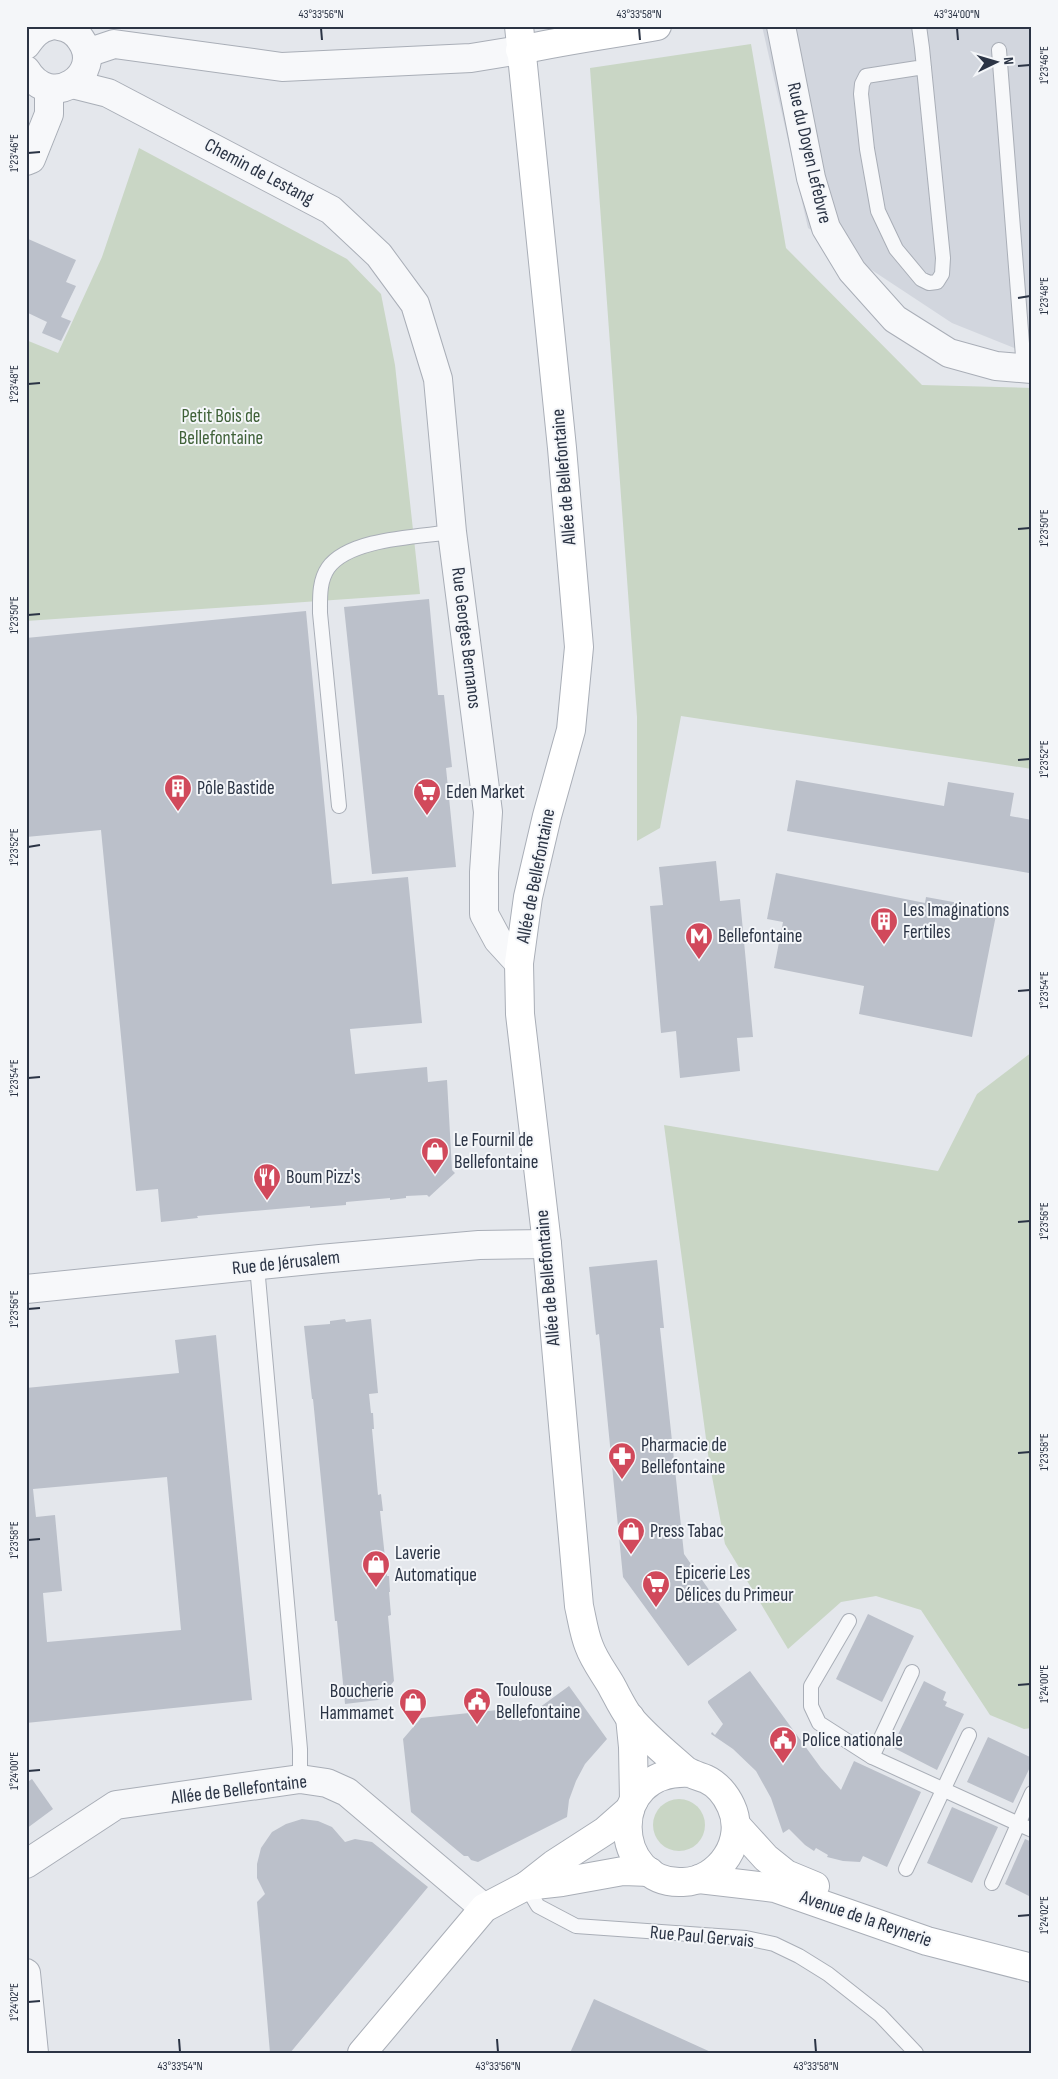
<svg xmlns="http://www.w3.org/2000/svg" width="1058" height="2079" font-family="'Sofia Sans Condensed',sans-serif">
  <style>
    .built { fill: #d2d6de }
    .green { fill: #c9d6c5 }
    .building { fill: #bbc0ca; fill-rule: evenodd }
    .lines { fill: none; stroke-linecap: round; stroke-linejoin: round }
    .lane-casing { stroke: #a9aeb7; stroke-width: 16 }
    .street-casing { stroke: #a9aeb7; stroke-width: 30 }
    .secondary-casing { stroke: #a9aeb7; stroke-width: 30 }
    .lane { stroke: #f7f8fa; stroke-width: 14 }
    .street { stroke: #f7f8fa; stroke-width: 28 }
    .secondary { stroke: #fff; stroke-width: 28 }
    .ticks { fill: none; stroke: #2b3445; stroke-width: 2 }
    .labels { text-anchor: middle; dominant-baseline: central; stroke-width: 4; stroke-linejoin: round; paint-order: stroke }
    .street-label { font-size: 19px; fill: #2b3445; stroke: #f4f6f9 }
    .park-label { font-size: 19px; fill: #3f6138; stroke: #f4f6f9 }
    .poi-label { font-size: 19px; fill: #2b3445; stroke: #f4f6f9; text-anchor: start }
    .neatline { fill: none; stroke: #2b3445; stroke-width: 2 }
    .ticks-label { font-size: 12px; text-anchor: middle; fill: #2b3445 }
  </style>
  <rect width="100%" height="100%" fill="#e4e7ec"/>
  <!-- built -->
  <path class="built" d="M762,26H1032V355L952,323L808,228Z"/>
  <!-- green -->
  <g class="green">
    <path d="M751,44L786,248L922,385L1032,388V769L681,716L660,828L637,841V717L590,68Z"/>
    <path d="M139,148L347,259L381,294L395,365L420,594L26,621V340L58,353L102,257Z"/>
    <path d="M1032,1052V1728L1024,1729L990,1715L921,1610L876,1596L841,1602L788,1649L725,1544L709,1461L664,1125L938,1171L977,1094Z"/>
    <circle cx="679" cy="1825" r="26"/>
  </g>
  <!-- building -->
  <g class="building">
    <path d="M26,238L76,260L66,282L76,286L61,317L71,321L61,341L42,333L47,322L26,312Z"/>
    <path d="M429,599L438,695H444L452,767L446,768L456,867L372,874L344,607Z"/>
    <path d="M306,611L332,884L408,877L422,1023L350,1029L355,1074L427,1067L428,1082L447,1080L452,1170L455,1173L429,1197L427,1195L406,1196V1198L390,1200V1198L346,1202V1205L310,1208V1206L197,1216L198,1218L161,1222L158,1189L136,1191L101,830L26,837V638Z"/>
    <path d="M796,780L944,806L948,782L1014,793L1010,816L1032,820V857L1029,873L787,831Z"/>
    <path d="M716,861L720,901L740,899L753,1037L737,1038L740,1071L680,1078L676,1031L661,1033L650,906L663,905L659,867Z"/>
    <path d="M776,873L925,903L926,897L997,910L972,1037L859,1014L864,986L774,968L783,922L767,919Z"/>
    <path d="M657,1260L664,1328H660L684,1554L737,1630L688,1666L623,1577L599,1334L596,1335L589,1267Z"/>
    <path d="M345,1319L346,1322L371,1319L378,1393L369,1394L371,1413H373L374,1429H372L378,1495L381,1494L383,1511H380L387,1576H389L390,1592H389L391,1615L388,1616L394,1681L378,1700L345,1704L337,1621H335L313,1399H312L304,1326L330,1324V1321Z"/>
    <path d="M216,1335L252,1700L26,1723V1388L179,1373L175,1340ZM167,1477L181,1630L47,1642L43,1593L62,1591L55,1515L36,1517L33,1489Z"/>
    <path d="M868,1614L914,1636L882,1702L836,1679Z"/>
    <path d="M750,1671L821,1768L841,1790L854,1761L921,1792L887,1867L863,1856L860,1862L843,1861L827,1857L828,1855L816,1848L814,1851L805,1845L789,1829L783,1833L771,1798L756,1771L733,1749L711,1734L712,1732L715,1735L723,1724L708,1703V1701Z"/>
    <path d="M924,1681L946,1692L943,1700L947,1702L945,1706L964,1714L937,1770L892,1747Z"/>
    <path d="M569,1686L607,1739L585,1764L576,1781L569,1800L567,1817L478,1862L471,1860L468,1856H464L411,1812L403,1739L421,1718L517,1708L519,1721H521Z"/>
    <path d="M988,1737L1032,1758V1763L1013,1803L967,1782Z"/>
    <path d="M32,1779L53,1809L26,1829V1783Z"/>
    <path d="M952,1807L998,1827L972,1883L927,1863Z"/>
    <path d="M302,1819L318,1821L332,1827L345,1842L355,1839L372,1842L428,1887L290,2053H270L257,1902L265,1894L257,1878V1864L261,1848L272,1832L286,1824Z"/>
    <path d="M1025,1839L1032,1842V1889L1029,1896L1005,1884Z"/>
    <path d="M594,1999L713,2053H570Z"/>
  </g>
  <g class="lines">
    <!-- lane casing -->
    <g class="lane-casing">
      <g id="lane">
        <path d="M919,26L922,48L943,258L942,274L937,282L929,283L921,279L896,249L878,211L867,149L861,94L862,84L866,76L924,67"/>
        <path d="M999,50L1024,369"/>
        <path d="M339,806L320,613C320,598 319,581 328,568C349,538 419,537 452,532"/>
        <path d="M257,1266L300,1749V1779"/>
        <path d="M849,1621L811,1686V1706L819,1723L872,1757L1032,1830"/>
        <path d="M872,1757L912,1672"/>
        <path d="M906,1869L969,1735"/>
        <path d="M992,1883L1032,1793"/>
        <path d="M526,1886L538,1906L576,1926L746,1938L774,1944L799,1956L828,1974L880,2015L916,2053"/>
      </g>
    </g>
    <!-- street casing -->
    <g class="street-casing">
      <g id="street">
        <path d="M781,26L811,178L826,228L852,271L895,319L949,353L996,366L1032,369"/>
        <path d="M26,45C33,35 38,29 50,26"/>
        <path d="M87,53L114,44L282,67L471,58L520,50"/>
        <path d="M26,70C51,112 105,74 81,40C76,32 68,27 59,26"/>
        <path d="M72,84L108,93L331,210L379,255L415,304L438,379L452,532L488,812L484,872V914L498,940L519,963"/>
        <path d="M26,161L31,159L49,114V89"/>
        <path d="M26,1289L320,1259L479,1245L547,1244"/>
        <path d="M26,1864L116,1805L300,1779L327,1783L347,1792L484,1908"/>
        <path d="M26,1973L34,2053"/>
      </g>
    </g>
    <!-- secondary casing -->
    <g class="secondary-casing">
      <g id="secondary">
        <path d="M519,26L562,448L579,647L571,730L547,816L528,897L519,963L520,1014L547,1244L579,1606C582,1619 584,1634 589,1646C594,1660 604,1673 611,1685C617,1696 623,1709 630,1718C646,1737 667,1754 685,1770C692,1775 699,1776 706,1779C717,1784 726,1795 731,1806C747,1840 720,1881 683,1882C612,1886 604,1768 690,1773"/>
        <path d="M520,50C566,40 611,34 657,26"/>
        <path d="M630,1717L633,1747L634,1800"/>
        <path d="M736,1825L766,1858L786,1874L815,1886"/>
        <path d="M699,1879L775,1888L927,1941L1032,1968"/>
        <path d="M526,1886L562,1882L623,1871L650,1872"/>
        <path d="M362,2053L484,1908L526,1886L554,1864L605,1831L630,1809"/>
      </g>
    </g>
    <!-- lane -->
    <use href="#lane" class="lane"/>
    <!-- street -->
    <use href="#street" class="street"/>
    <!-- secondary -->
    <use href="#secondary" class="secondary"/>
  </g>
  <!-- ticks -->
  <path class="ticks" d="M321,28L322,40M639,28L640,40M957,28L958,40M1018,66L1030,65M28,153L40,152M1018,298L1030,296M28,384L40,383M1018,529L1030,528M28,615L40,614M1018,760L1030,759M28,847L40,845M1018,991L1030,990M28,1078L40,1077M1018,1222L1030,1221M28,1309L40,1308M1018,1453L1030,1452M28,1540L40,1539M1018,1685L1030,1684M28,1771L40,1770M1018,1916L1030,1915M28,2002L40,2001M179,2039L180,2052M497,2039L498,2052M815,2039L816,2052"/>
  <!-- icons -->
  <defs>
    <g id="building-pin" transform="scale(1.4375)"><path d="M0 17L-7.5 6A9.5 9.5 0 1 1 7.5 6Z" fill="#d1495b" stroke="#f4f6f9"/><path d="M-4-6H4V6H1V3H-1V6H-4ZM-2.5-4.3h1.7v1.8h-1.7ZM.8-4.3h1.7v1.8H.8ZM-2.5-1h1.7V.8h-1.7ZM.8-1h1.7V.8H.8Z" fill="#fff"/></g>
    <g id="supermarket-pin" transform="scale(1.4375)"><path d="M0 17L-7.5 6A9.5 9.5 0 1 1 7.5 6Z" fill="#d1495b" stroke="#f4f6f9"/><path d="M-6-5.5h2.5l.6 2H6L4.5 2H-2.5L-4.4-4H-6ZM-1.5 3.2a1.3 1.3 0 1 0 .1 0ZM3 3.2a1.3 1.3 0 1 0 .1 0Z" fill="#fff"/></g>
    <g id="metro-pin" transform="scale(1.4375)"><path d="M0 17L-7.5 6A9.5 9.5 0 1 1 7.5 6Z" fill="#d1495b" stroke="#f4f6f9"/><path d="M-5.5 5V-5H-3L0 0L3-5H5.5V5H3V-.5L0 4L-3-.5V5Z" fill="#fff"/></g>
    <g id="shop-pin" transform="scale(1.4375)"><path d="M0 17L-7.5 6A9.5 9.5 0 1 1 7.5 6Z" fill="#d1495b" stroke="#f4f6f9"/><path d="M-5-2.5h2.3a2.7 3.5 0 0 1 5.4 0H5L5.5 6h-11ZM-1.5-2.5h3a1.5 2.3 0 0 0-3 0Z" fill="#fff"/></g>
    <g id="restaurant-pin" transform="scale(1.4375)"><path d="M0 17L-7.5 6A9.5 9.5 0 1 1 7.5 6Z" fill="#d1495b" stroke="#f4f6f9"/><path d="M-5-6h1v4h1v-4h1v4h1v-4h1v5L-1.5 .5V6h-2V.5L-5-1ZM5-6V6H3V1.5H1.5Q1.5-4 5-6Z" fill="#fff"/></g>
    <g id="pharmacy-pin" transform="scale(1.4375)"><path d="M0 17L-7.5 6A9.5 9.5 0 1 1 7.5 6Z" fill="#d1495b" stroke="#f4f6f9"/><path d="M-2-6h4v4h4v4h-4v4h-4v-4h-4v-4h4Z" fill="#fff"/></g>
    <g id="civic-pin" transform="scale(1.4375)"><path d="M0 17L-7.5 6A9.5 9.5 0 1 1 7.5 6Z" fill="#d1495b" stroke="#f4f6f9"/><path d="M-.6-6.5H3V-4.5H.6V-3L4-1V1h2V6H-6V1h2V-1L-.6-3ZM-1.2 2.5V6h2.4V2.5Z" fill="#fff"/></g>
  </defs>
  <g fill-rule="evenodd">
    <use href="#building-pin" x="178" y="788"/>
    <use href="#supermarket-pin" x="427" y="792"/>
    <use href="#building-pin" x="884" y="921"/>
    <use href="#metro-pin" x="699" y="936"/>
    <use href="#shop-pin" x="435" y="1151"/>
    <use href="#restaurant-pin" x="267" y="1177"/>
    <use href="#pharmacy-pin" x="622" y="1456"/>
    <use href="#shop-pin" x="631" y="1531"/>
    <use href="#shop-pin" x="376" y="1564"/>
    <use href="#supermarket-pin" x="656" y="1584"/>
    <use href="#civic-pin" x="477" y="1701"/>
    <use href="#shop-pin" x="413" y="1702"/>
    <use href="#civic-pin" x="783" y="1740"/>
  </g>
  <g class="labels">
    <!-- street labels -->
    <g class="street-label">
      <text transform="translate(809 153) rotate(77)">Rue du Doyen Lefebvre</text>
      <text transform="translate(259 172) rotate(28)">Chemin de Lestang</text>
      <text transform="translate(564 477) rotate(-95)">Allée de Bellefontaine</text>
      <text transform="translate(466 638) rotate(83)">Rue Georges Bernanos</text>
      <text transform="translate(536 876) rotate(-79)">Allée de Bellefontaine</text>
      <text transform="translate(286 1263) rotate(-6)">Rue de Jérusalem</text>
      <text transform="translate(548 1278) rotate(-95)">Allée de Bellefontaine</text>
      <text transform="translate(239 1790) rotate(-7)">Allée de Bellefontaine</text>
      <text transform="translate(866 1919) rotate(19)">Avenue de la Reynerie</text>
      <text transform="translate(702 1937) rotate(5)">Rue Paul Gervais</text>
    </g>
    <!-- park labels -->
    <g class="park-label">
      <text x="221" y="416">Petit Bois de<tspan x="221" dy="22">Bellefontaine</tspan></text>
    </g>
    <!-- poi labels -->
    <g class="poi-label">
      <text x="197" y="788">Pôle Bastide</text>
      <text x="446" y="792">Eden Market</text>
      <text x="903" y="910">Les Imaginations<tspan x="903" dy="22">Fertiles</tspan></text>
      <text x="718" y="936">Bellefontaine</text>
      <text x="454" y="1140">Le Fournil de<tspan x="454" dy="22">Bellefontaine</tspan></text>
      <text x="286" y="1177">Boum Pizz's</text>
      <text x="641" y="1445">Pharmacie de<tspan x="641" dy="22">Bellefontaine</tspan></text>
      <text x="650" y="1531">Press Tabac</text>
      <text x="395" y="1553">Laverie<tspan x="395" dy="22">Automatique</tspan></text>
      <text x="675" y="1573">Epicerie Les<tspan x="675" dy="22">Délices du Primeur</tspan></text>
      <text x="496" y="1690">Toulouse<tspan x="496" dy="22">Bellefontaine</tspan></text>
      <text x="394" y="1691" text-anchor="end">Boucherie<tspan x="394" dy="22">Hammamet</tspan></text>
      <text x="802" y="1740">Police nationale</text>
    </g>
  </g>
  <!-- border -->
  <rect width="1058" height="2079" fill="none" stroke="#f4f6f9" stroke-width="55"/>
  <!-- north arrow -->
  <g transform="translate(996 62) rotate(85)" stroke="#f4f6f9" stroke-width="4" paint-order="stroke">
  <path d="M0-4L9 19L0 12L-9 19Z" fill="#2b3445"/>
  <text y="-8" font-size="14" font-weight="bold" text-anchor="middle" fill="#2b3445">N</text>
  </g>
  <rect x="28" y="28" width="1002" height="2024" class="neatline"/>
  <g class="ticks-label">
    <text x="321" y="18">43°33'56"N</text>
    <text x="639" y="18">43°33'58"N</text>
    <text x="957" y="18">43°34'00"N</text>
    <text transform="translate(1044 65) rotate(-90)" y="4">1°23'46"E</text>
    <text transform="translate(14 153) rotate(-90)" y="4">1°23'46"E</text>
    <text transform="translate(1044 296) rotate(-90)" y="4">1°23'48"E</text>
    <text transform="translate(14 384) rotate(-90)" y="4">1°23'48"E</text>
    <text transform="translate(1044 528) rotate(-90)" y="4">1°23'50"E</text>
    <text transform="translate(14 615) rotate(-90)" y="4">1°23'50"E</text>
    <text transform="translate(1044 759) rotate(-90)" y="4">1°23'52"E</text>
    <text transform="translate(14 847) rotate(-90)" y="4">1°23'52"E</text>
    <text transform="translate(1044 990) rotate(-90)" y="4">1°23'54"E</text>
    <text transform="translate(14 1078) rotate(-90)" y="4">1°23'54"E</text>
    <text transform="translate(1044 1221) rotate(-90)" y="4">1°23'56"E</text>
    <text transform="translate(14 1309) rotate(-90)" y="4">1°23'56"E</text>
    <text transform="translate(1044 1452) rotate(-90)" y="4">1°23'58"E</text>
    <text transform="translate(14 1540) rotate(-90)" y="4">1°23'58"E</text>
    <text transform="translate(1044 1684) rotate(-90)" y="4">1°24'00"E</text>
    <text transform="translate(14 1771) rotate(-90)" y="4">1°24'00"E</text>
    <text transform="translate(1044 1915) rotate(-90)" y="4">1°24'02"E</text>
    <text transform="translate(14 2002) rotate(-90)" y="4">1°24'02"E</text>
    <text x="180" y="2070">43°33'54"N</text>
    <text x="498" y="2070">43°33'56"N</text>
    <text x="816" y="2070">43°33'58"N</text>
  </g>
</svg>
